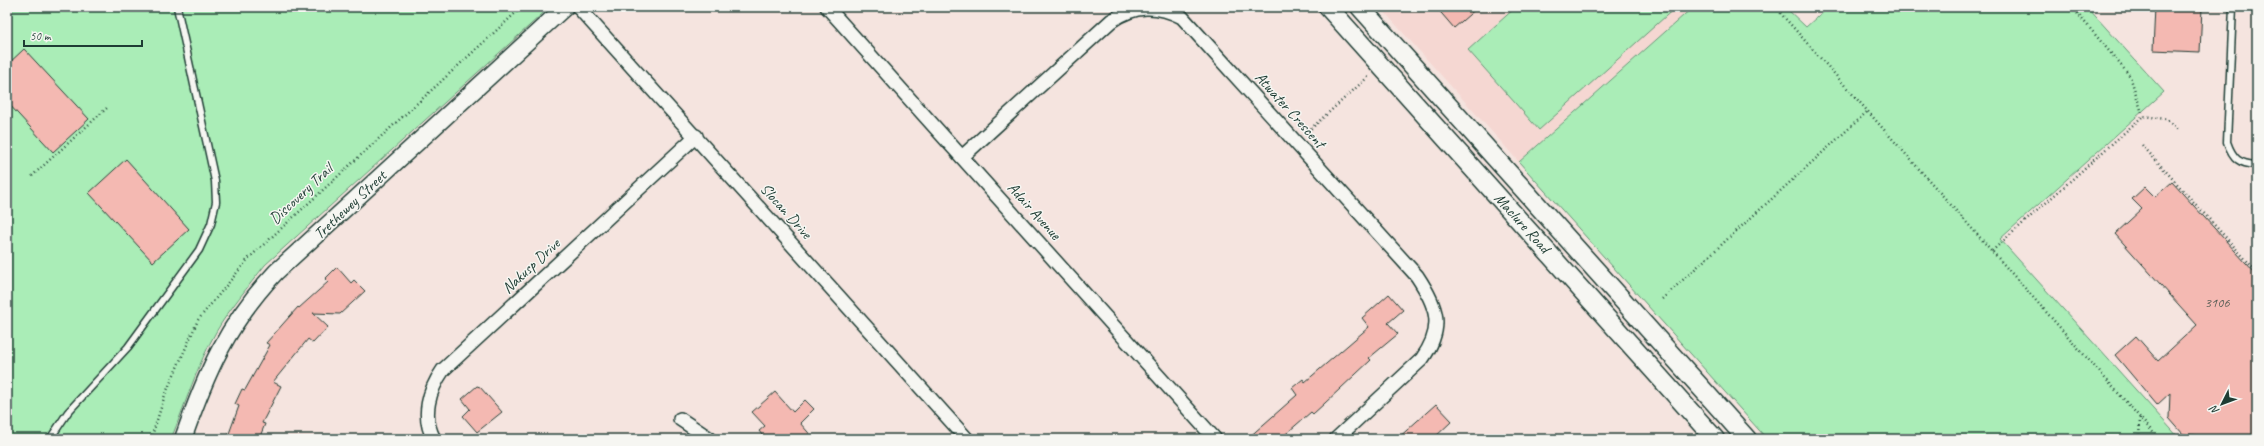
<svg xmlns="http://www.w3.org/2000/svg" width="2264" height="446" font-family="Caveat,sans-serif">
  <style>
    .built { fill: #f5d7d2 }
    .green { fill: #aaedb7; stroke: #649576 }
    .building { fill: #f4b9b2; stroke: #1f3d34 }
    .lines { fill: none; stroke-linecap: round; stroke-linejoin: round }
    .service-casing { stroke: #1f3d34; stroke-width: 9 }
    .minor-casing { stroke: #1f3d34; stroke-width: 16 }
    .tertiary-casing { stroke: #1f3d34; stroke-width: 19 }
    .secondary-casing { stroke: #1f3d34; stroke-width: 21 }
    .path { stroke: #1f3d34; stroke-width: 2.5; stroke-dasharray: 1 3; stroke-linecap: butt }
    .service { stroke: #f6f6f2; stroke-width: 6 }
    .minor { stroke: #f6f6f2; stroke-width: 13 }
    .tertiary { stroke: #f6f6f2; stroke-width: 16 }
    .secondary { stroke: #f6f6f2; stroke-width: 18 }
    .labels { text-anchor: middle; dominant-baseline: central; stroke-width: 3; stroke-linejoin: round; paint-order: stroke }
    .number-label { font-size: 14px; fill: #545c54 }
    .street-label { font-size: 16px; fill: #1f3d34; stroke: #f6f6f2 }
  </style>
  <rect width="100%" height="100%" fill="#f5e4df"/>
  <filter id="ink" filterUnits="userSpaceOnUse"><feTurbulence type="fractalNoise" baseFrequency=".025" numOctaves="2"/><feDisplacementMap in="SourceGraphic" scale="8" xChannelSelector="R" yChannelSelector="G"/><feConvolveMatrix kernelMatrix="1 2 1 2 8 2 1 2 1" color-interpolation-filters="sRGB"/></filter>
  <g filter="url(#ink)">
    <!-- built -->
    <path class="built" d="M1380,7H1693L1519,162Z"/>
    <!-- green -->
    <g class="green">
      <path d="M7,7H550L265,265C248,287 230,308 216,332C197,365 186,403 171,439H7Z"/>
      <path d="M1516,7H1676L1539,130L1468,50Z"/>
      <path d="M1693,7H1785L1806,27L1828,7H2087L2164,92L2000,239L2180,439H1767L1519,162Z"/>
    </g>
    <!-- building -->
    <g class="building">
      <path d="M1436,7H1478L1454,28Z"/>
      <path d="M2155,7H2202L2200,52L2153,50Z"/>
      <path d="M24,49L89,119L53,152L7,102V65Z"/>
      <path d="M126,159L189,229L153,262L89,193Z"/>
      <path d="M2172,182L2257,275V439H2211V437L2183,434L2169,418L2170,393L2157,405L2115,355L2136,336L2158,361L2197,325L2115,234L2142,209L2132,199L2145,187L2155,197Z"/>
      <path d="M337,267L351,283L354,280L365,291L340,314L313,313L328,327L313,343L308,339L273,382L281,386L262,423L265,424L259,439H227L239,406L235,404L242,389L245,390L270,345L266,343L298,307L299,308L328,282L325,279Z"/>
      <path d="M1389,294L1403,310L1388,323L1398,334L1369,358L1371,360L1325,403L1313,414L1311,412L1280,439H1247L1297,395L1292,388L1303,379L1305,382L1369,327L1362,318Z"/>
      <path d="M477,386L480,387L502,412L477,432L463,416L470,409L462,399Z"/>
      <path d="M775,392L793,412L805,400L814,409L800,423L814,439H765L759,431L765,426L752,412Z"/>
      <path d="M1436,404L1452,421L1433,439H1397Z"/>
    </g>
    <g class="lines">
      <!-- service casing -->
      <g class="service-casing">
        <g id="service">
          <path d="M2233,7L2227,142C2233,159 2239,164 2257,165"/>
          <path d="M50,439L68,412L128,347L199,250L211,224L216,202L215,181L177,7"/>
        </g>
      </g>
      <!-- minor casing -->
      <g class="minor-casing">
        <g id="minor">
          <path d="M578,7L967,439"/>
          <path d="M827,7L1215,439"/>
          <path d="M962,157L1111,21C1135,5 1156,4 1182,17L1417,276C1437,306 1445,327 1422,359L1336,439"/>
          <path d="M680,419L710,439"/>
          <path d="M434,439C421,416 429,390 443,370L696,136"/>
        </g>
      </g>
      <!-- tertiary casing -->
      <g class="tertiary-casing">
        <path id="tertiary" d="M183,439C206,373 227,324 276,272L565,7"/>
      </g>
      <!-- secondary casing -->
      <g class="secondary-casing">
        <g id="secondary">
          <path d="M1328,7L1715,439"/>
          <path d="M1360,7L1747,439"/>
        </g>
      </g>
      <!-- path -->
      <g class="path">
        <path d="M52,7L55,10"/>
        <path d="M1775,7L2159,439"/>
        <path d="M2072,7L2130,76L2143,116"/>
        <path d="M1305,134L1368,77"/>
        <path d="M2142,145L2257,272"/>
        <path d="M32,176L108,107"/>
        <path d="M1992,251L2143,116L2166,119L2179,131"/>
        <path d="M1662,299L1868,111"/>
        <path d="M151,439L165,395L198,320L249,258L522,7"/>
        <path d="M2139,439L2140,418"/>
      </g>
      <!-- service -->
      <use href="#service" class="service"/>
      <!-- minor -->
      <use href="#minor" class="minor"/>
      <!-- tertiary -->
      <use href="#tertiary" class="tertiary"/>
      <!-- secondary -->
      <use href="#secondary" class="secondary"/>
    </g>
  </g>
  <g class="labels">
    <!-- number labels -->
    <g class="number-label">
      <text x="2217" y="302">3106</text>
    </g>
    <!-- street labels -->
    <g class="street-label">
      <text transform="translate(1290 110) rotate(48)">Atwater Crescent</text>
      <text transform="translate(301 194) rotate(-43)">Discovery Trail</text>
      <text transform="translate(350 205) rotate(-43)">Trethewey Street</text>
      <text transform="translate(786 211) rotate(48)">Slocan Drive</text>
      <text transform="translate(1034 211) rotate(48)">Adair Avenue</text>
      <text transform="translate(1522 223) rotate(48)">Maclure Road</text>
      <text transform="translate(531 266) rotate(-43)">Nakusp Drive</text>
    </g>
  </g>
  <!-- margin -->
  <rect width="2264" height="446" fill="none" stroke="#f6f6f2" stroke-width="24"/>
  <rect x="12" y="12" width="2240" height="422" fill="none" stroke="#1f3d34" stroke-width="1.5" filter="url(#ink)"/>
  <!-- north arrow -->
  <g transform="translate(2222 404) rotate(228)" stroke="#f6f6f2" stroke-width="3" paint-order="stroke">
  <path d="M0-3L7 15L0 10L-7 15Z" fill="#1f3d34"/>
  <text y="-6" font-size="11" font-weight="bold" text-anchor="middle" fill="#1f3d34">N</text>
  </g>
  <!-- scale -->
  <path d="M24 40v6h118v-6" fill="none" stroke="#1f3d34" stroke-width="2"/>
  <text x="30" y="40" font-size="12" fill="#1f3d34" stroke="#f6f6f2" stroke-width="3" paint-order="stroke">50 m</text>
</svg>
